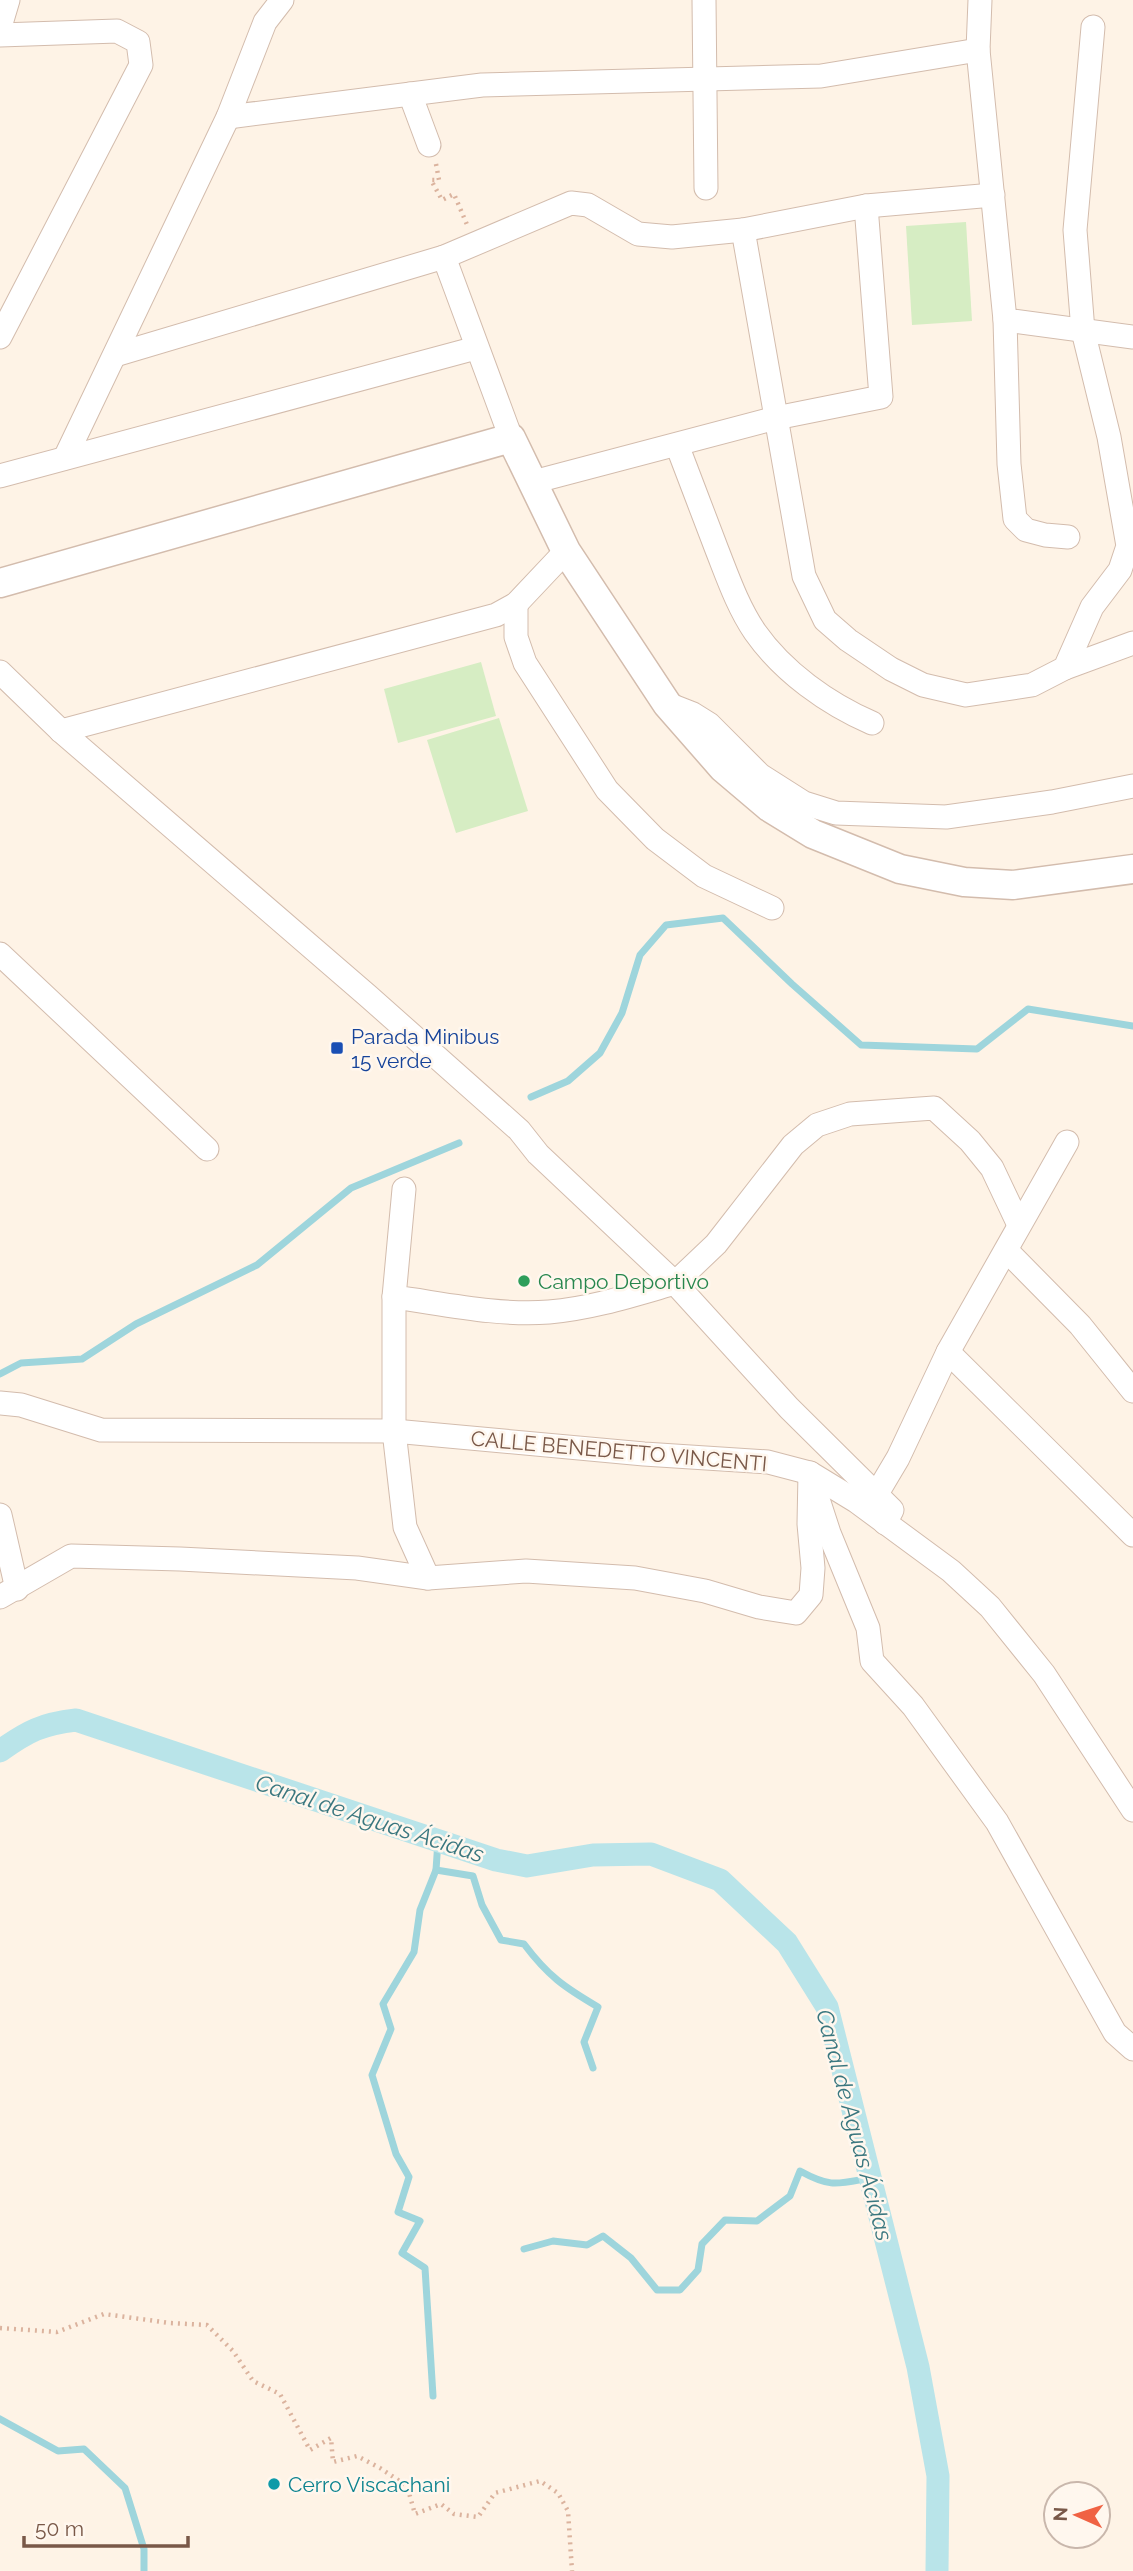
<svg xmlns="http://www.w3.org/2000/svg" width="1133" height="2571" font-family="Raleway,sans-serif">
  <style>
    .green { fill: #d6edc3 }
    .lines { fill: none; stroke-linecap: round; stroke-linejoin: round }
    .stream { stroke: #9ed5dc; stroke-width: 7 }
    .canal { stroke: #b9e4e9; stroke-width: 23 }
    .minor-casing { stroke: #d3bcad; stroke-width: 25 }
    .tertiary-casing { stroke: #d3bcad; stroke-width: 31 }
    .path { stroke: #dbb39e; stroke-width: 4.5; stroke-dasharray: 2 5; stroke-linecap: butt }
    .minor { stroke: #fff; stroke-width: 23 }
    .tertiary { stroke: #fff; stroke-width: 28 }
    .transit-dot { fill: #1a4fb4; stroke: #fff7ee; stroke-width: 2.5 }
    .leisure-dot { fill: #2e9e5b; stroke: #fff7ee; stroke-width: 2.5 }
    .culture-dot { fill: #0f9aa8; stroke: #fff7ee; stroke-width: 2.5 }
    .labels { text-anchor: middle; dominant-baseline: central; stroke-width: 5; stroke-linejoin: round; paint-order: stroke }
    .transit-label { font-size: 21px; fill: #164399; stroke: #fff7ee; text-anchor: start }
    .leisure-label { font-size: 21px; fill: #27864d; stroke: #fff7ee; text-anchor: start }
    .street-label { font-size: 21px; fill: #795848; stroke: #fff7ee }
    .culture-label { font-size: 21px; fill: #0d838f; stroke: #fff7ee; text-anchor: start }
    .water-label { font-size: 23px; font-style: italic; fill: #3a777f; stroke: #fff7ee }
  </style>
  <rect width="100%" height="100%" fill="#fef3e6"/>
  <!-- green -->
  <g class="green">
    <path d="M966,222L972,321L912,325L906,226Z"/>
    <path d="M481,662L496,716L398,743L384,689Z"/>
    <path d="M499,718L528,811L456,833L427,740Z"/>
  </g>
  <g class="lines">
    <!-- stream -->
    <g class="stream">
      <path d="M531,1097L568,1081L600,1053L622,1013L640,955L666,925L723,918L792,984L861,1045L977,1049L1028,1009L1133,1026"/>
      <path d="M0,1374L21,1363L82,1359L136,1324L257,1265L351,1188L459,1143"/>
      <path d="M436,1870L473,1876L482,1905L501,1940L524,1944C548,1976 564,1987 598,2007L584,2042L593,2068"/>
      <path d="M524,2249L553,2241L587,2245L603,2236L631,2258L657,2290H680L698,2270L702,2244L725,2220L757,2221L790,2196L800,2171C831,2188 837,2184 870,2178"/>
      <path d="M433,2396L425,2268L402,2253L420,2221L398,2212L409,2177L396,2154L372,2075L391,2029L383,2004L414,1952L420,1910L436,1870L438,1841"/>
      <path d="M0,2419L58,2451L84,2449L125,2488L144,2549V2571"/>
    </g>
    <!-- canal -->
    <path class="canal" d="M0,1751C28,1731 42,1724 76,1720L496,1860L527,1866L593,1855L651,1854L720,1880L787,1943L827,2007L918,2367L938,2476L937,2571"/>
    <!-- minor casing -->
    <g class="minor-casing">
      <g id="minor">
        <path d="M704,0L706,188"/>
        <path d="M980,0L978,50L1005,320L1009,464L1015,519L1026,530L1045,535L1068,537"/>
        <path d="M0,27L8,0"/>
        <path d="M0,35L117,31L138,42L141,65L0,337"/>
        <path d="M410,94L429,145"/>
        <path d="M228,117L482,85L821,76L978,50"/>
        <path d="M743,230L804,576L825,620L848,640L891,669L923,685L966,695L1032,685L1065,668L1092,607L1120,570L1128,546L1109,437L1083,331L1075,230L1093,27"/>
        <path d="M444,257L511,438"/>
        <path d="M1005,320L1133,337"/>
        <path d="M115,355L444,257L571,203L588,205L638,234L672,237L743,230L866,206L993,195"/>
        <path d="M677,445C690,480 704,515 717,550C728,578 738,607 755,632C783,672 828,704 872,723"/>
        <path d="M65,458L228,117L265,22L282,0"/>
        <path d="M0,476L476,348"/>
        <path d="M533,482L776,418L881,397L866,206"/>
        <path d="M516,604V637L525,663L607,790L655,839L704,876L772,908"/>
        <path d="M1065,668L1133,643"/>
        <path d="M0,672L61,731L368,996L519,1130L538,1154L675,1283L716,1244L793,1145L817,1125L850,1114L934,1108L970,1141L992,1168L1019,1225"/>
        <path d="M670,705L693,714L709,724L760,775L804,803L836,813L946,817L1052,802L1133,786"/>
        <path d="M61,731L496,615L516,604L566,551"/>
        <path d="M0,954L207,1149"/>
        <path d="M404,1189L394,1297C445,1304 499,1316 549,1312C593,1308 633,1295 675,1283L789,1408L892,1510L885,1523"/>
        <path d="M1007,1251L1080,1325L1133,1391"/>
        <path d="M394,1297V1431L405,1527L428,1578"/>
        <path d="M948,1352L1133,1535"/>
        <path d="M0,1403L21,1405L101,1430L394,1431L644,1454L768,1462L810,1473L856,1501L951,1571L990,1607L1044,1674L1133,1810"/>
        <path d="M816,1493L829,1533L868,1628L872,1661L913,1706L997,1822L1115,2033L1133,2049"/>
        <path d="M876,1495L898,1458L948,1352L1067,1142"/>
        <path d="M0,1515L17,1589"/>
        <path d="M0,1597L71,1556L180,1559L357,1568L428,1578L526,1571L635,1578L705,1591L759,1607L796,1613L811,1595L813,1568L809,1524L810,1473"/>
      </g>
    </g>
    <!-- tertiary casing -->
    <g class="tertiary-casing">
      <path id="tertiary" d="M0,583L511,438L566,551L667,704L723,768L769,807L813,834L900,869L964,882L1013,885L1133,869"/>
    </g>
    <!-- path -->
    <g class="path">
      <path d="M436,164L439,180H431L442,200L454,194L468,227"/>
      <path d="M0,2328L57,2332L104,2314L170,2323L207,2325L233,2351L253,2381L280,2394L310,2450L331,2438L333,2462L357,2456L380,2468L407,2486L415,2514L441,2504L454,2514L478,2517L495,2493L540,2481L558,2493L568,2511L572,2571"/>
    </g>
    <!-- minor -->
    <use href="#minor" class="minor"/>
    <!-- tertiary -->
    <use href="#tertiary" class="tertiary"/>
  </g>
  <!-- markers -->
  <rect class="transit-dot" x="330" y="1041" width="14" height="14" rx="3.5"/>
  <circle class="leisure-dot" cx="524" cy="1281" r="7"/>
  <circle class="culture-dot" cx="274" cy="2484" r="7"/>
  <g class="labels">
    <!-- transit labels -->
    <g class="transit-label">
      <text x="351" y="1036">Parada Minibus<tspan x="351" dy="24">15 verde</tspan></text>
    </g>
    <!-- leisure labels -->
    <g class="leisure-label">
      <text x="538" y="1281">Campo Deportivo</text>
    </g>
    <!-- street labels -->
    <g class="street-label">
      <text transform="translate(619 1451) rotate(5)">CALLE BENEDETTO VINCENTI</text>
    </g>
    <!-- culture labels -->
    <g class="culture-label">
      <text x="288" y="2484">Cerro Viscachani</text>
    </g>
    <!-- water labels -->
    <g class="water-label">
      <text transform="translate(370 1818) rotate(18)">Canal de Aguas Ácidas</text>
      <text transform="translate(855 2125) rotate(75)">Canal de Aguas Ácidas</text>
    </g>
  </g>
  <!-- north arrow -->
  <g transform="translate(1077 2515) rotate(273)"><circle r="33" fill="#fff7ee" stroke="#c9b7ac" stroke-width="2"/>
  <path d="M0-5L12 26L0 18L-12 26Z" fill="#f06243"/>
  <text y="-10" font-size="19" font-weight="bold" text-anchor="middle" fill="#795848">N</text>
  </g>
  <!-- scale -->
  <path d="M24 2536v10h164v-10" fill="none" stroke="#795848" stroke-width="3.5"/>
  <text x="35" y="2536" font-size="21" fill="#795848" stroke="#fff7ee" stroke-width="5" paint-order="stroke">50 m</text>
</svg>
